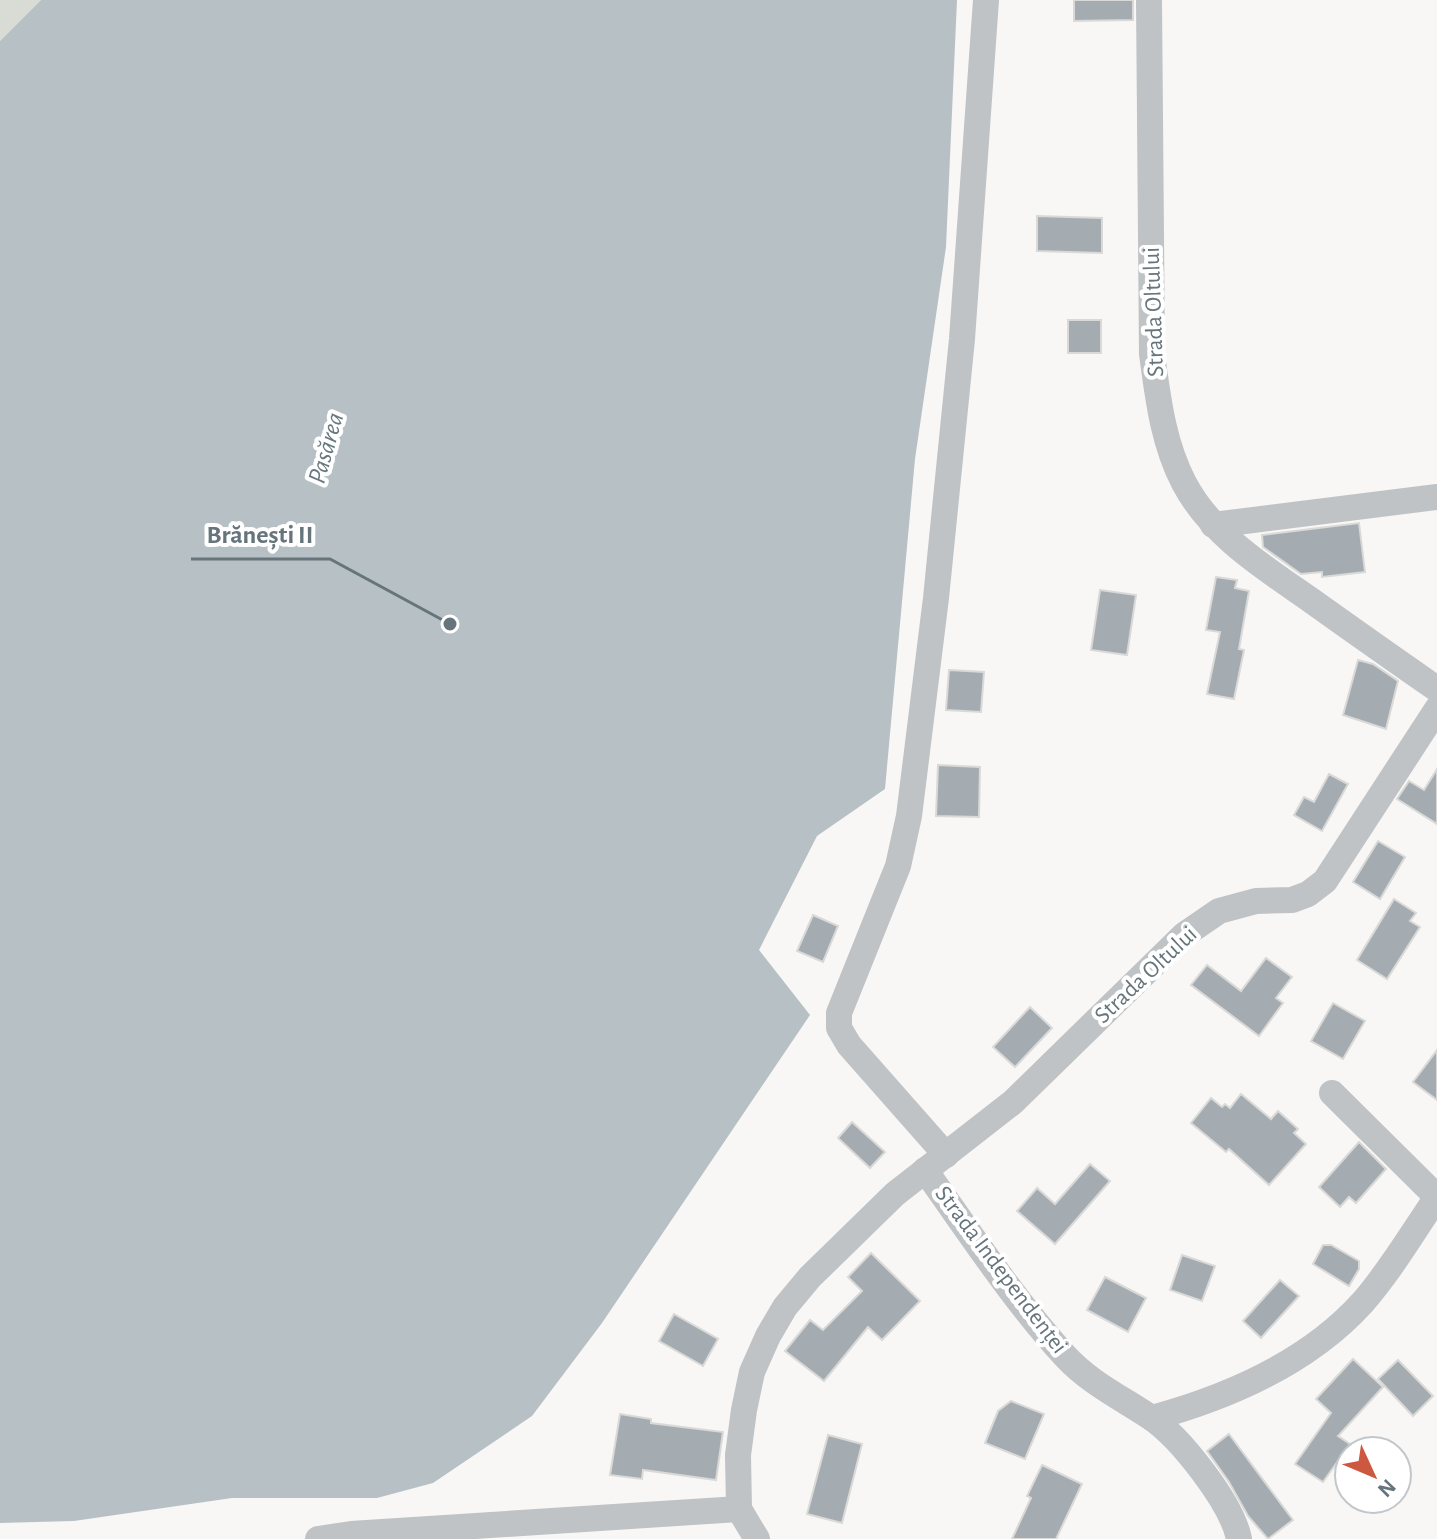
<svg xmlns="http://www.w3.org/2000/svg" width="1437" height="1539" font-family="'Alegreya Sans',sans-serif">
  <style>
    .green { fill: #d8dcd5 }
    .water { fill: #b7c1c5 }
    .building { fill: #a5acb1; stroke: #d9d9d8; stroke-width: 2 }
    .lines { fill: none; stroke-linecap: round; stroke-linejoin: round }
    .minor { stroke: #bfc3c6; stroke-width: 26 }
    .labels { text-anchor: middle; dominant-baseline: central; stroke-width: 8; stroke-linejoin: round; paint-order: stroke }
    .street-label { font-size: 24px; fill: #66747c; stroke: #fff }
    .water-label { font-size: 26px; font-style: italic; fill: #67797e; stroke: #fff }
    .leader { fill: none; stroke: #66747c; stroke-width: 3 }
    .callout-dot { fill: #66747c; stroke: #fff; stroke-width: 3 }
    .callout-label { font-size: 26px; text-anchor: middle; font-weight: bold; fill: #66747c; stroke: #fff; stroke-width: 8; stroke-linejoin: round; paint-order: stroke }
  </style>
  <rect width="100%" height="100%" fill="#f8f7f5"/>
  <!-- green -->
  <path class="green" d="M0,0H41L0,41Z"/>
  <!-- water -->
  <path class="water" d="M41,0H957L946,247L915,459L885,789L817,836L759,950L810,1015L602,1323L532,1416L433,1483L377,1498H232L74,1521L0,1523V41Z"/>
  <!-- building -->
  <g class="building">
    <path d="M1074,0H1133V20L1074,21Z"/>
    <path d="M1037,216L1102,218V253L1037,251Z"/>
    <rect x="1068" y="320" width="33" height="33"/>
    <path d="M1359,523L1365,572L1322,577V572L1301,574L1263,547L1262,535Z"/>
    <path d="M1216,577L1237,580L1235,588L1249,591L1239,649L1244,650L1234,699L1207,694L1220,632L1206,630Z"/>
    <path d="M1100,590L1136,595L1127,655L1091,650Z"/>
    <path d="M1358,660L1373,664L1398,681L1386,729L1343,715Z"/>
    <path d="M949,670L984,672L981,712L946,710Z"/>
    <path d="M938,765L980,767L979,817L936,816Z"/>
    <path d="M1437,769V824L1397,799L1409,781L1424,790Z"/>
    <path d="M1329,774L1348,784L1322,831L1294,815L1304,797L1314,802Z"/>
    <path d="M1378,841L1405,857L1380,899L1353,882Z"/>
    <path d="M1394,899L1416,913L1410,921L1420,927L1387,979L1357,960Z"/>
    <path d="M813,915L838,926L823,962L797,951Z"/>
    <path d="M1266,958L1292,977L1276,998L1283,1003L1259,1036L1191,985L1207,965L1241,991Z"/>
    <path d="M1333,1003L1365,1021L1343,1059L1311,1041Z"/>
    <path d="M1030,1007L1052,1028L1015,1067L993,1047Z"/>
    <path d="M1437,1050V1100L1413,1082Z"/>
    <path d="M1241,1094L1271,1119L1278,1111L1298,1129L1294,1133L1306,1144L1269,1185L1229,1149L1226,1152L1191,1123L1211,1098L1222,1107L1225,1104L1230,1108Z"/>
    <path d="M852,1122L885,1152L870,1168L838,1138Z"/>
    <path d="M1359,1142L1386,1169L1356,1203L1349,1197L1340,1207L1319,1187Z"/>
    <path d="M1090,1164L1110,1181L1055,1244L1017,1211L1037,1188L1055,1204Z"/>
    <path d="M1323,1245H1331L1359,1261V1269L1349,1286L1313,1264Z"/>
    <path d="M871,1253L920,1301L882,1340L868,1327L824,1381L785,1351L810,1320L823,1330L862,1291L848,1277Z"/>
    <path d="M1182,1255L1215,1266L1202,1301L1170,1290Z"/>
    <path d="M1105,1277L1146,1298L1128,1332L1087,1310Z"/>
    <path d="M1280,1280L1299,1296L1261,1338L1243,1321Z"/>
    <path d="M674,1314L718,1339L703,1366L659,1341Z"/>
    <path d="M1353,1359L1383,1387L1338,1436L1350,1444L1323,1482L1295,1464L1331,1413L1316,1399Z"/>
    <path d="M1398,1360L1433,1396L1413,1416L1378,1379Z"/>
    <path d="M1011,1401L1044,1414L1025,1459L985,1443L998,1411Z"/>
    <path d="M620,1414L651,1419V1423L723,1432L716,1480L643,1470L642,1479L610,1475Z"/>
    <path d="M1229,1434L1293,1520L1268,1539L1248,1516L1229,1482L1207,1451Z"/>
    <path d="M828,1435L862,1444L842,1523L807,1514Z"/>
    <path d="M1042,1465L1082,1484L1056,1539H1012L1031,1498L1027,1496Z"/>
  </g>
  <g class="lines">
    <!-- minor -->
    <g class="minor">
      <path d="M1149,0L1152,354C1158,398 1163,443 1184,483C1212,536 1265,568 1312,601C1354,631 1395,660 1437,689"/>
      <path d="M1213,525L1437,497"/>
      <path d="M1332,1093L1437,1197"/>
      <path d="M946,1155L849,1045L839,1028V1013L898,866L909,816L936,598L962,339L986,0"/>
      <path d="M925,1170C970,1233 1013,1299 1065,1356C1090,1383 1120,1397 1150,1417C1180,1437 1232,1503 1239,1539"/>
      <path d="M1152,1418C1229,1397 1309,1362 1363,1302C1391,1270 1413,1232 1437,1197"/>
      <path d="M318,1539L351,1534L739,1509"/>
      <path d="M757,1539L739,1509L738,1455L744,1410L752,1372L768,1336L785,1307L810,1277L895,1194L1013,1102L1184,935L1219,911L1256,901L1292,900L1308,894L1325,881L1437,709"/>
    </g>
  </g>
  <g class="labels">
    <!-- street labels -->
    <g class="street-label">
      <text transform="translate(1154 312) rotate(-92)">Strada Oltului</text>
      <text transform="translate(1146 975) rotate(-43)">Strada Oltului</text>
      <text transform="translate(1001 1270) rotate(53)">Strada Independenței</text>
    </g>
    <!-- water labels -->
    <g class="water-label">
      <text transform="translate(326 448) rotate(-74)">Pasărea</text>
    </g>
  </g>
  <!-- callouts -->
  <path class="leader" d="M450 624L330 559H191"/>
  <circle class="callout-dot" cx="450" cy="624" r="8"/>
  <g class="callout-label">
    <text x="260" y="543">Brănești II</text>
  </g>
  <!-- north arrow -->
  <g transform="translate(1373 1475) rotate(134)"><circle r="38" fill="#ffffff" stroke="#c2c7cb" stroke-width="2"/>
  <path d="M0-6L14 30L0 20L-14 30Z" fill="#cd5840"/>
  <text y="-12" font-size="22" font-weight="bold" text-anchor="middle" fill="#66747c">N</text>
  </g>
</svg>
